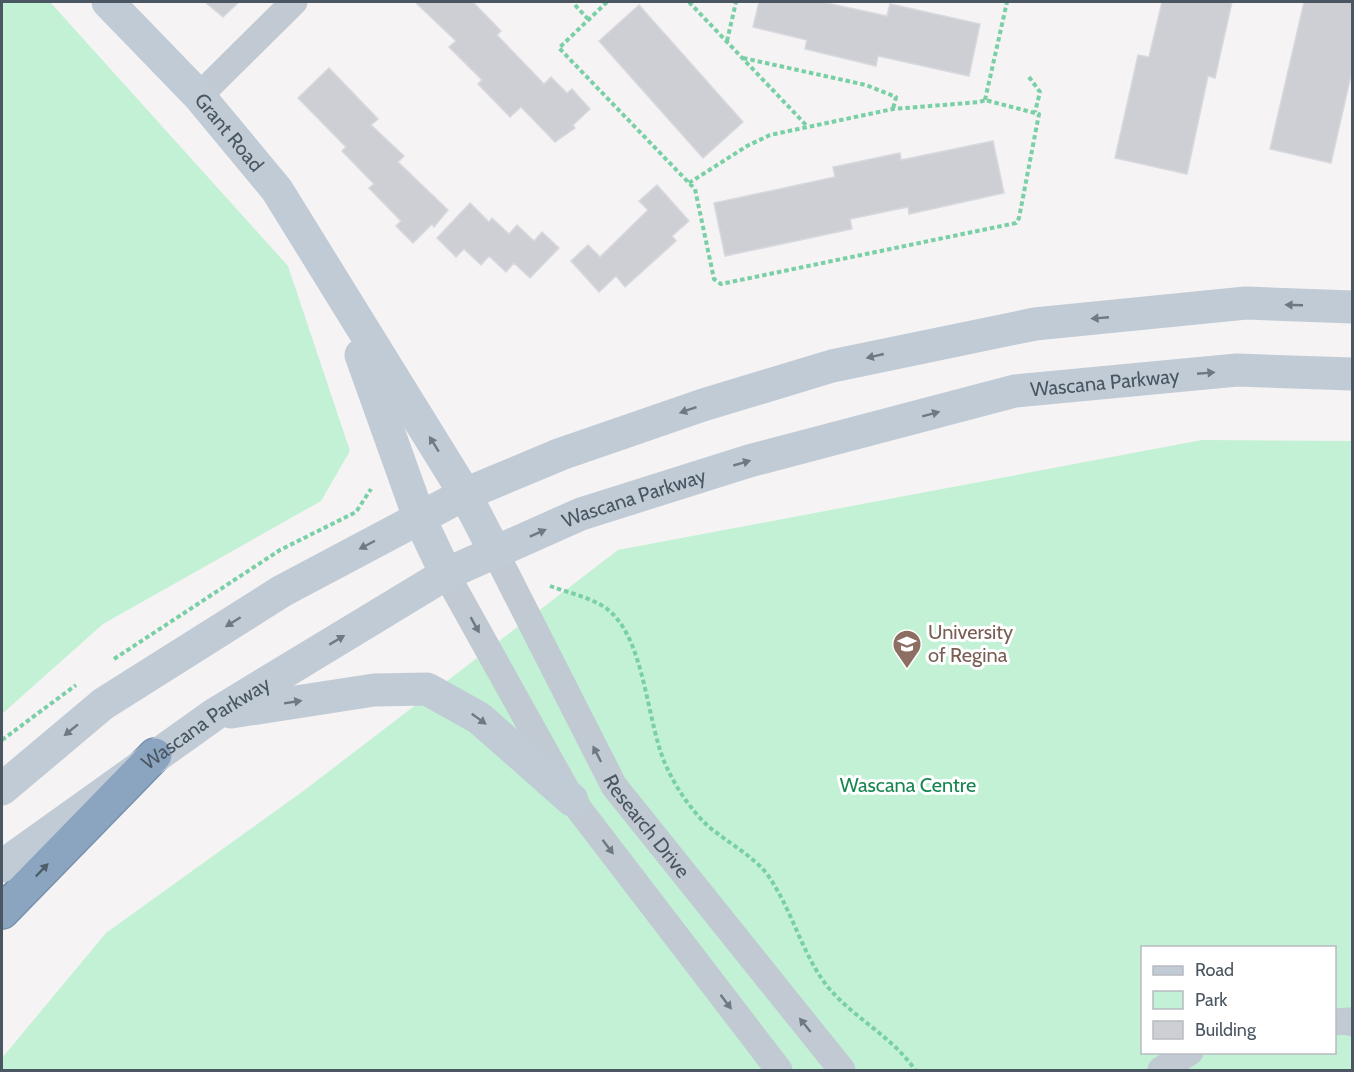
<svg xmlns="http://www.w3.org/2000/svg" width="1354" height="1072" font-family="Cabin,sans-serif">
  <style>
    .green { fill: #c3f1d5; fill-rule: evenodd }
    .building { fill: #cdcfd5; stroke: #d7d9de; stroke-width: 1.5 }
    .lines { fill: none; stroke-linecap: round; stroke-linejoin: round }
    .highway-casing { stroke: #7690ad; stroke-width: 36 }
    .path { stroke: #7ad0a6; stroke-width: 4; stroke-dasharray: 4.5 3; stroke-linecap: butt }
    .street { stroke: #c1cad2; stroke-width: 27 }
    .secondary { stroke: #c1cbd6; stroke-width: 33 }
    .highway { stroke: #8ba5c1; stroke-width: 33 }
    .oneway { fill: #6e7984 }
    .oneway2 { fill: #6e7983 }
    .oneway3 { fill: #505e6b }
    .labels { text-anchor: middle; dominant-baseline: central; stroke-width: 6; stroke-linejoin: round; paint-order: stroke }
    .street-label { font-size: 20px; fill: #4a5661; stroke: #fff }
    .education-label { font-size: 20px; fill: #785e54; stroke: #fff; text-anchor: start }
    .park-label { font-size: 20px; fill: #17864f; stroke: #fff }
  </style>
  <rect width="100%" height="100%" fill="#f5f3f3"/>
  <!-- green -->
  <g class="green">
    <path d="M2,2H50L288,266L350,451L321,501L103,624L2,714Z"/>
    <path d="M1202,440L1352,441V1070H2V1058L106,933L306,789L618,550ZM1142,948H1334V1052H1142Z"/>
  </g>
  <!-- building -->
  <g class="building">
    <path d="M205,2H239L223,17Z"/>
    <path d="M415,2H473L501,31L497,35L544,84L551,77L567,93L572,89L590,109L573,125L575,128L555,142L521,107L510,117L478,84L482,80L449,47L456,41Z"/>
    <path d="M759,2H822L887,16L890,4L980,24L969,76L878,56L876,66L805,49L807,40L753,27Z"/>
    <path d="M1162,2H1232L1215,78L1208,76L1187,174L1115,158L1138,55L1149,57Z"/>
    <path d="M1304,2H1352V71L1331,163L1270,149Z"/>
    <path d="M639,5L743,122L703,158L599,41Z"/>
    <path d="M329,68L378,119L371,125L404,156L398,162L448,210L434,227L432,224L413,243L396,226L401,221L369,188L374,184L342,151L346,147L298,98Z"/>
    <path d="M993,141L1004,193L909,214L908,207L850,219L852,229L725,256L714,203L835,177L833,167L900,153L901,160Z"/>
    <path d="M657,185L689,221L672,236L676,241L625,287L616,276L599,292L571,261L588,245L600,257L648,210L639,201Z"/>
    <path d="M470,203L489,222L492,218L509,234L517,225L534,241L542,232L559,248L530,278L514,263L506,272L489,256L481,265L464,249L456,257L437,238Z"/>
  </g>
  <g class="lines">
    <!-- highway casing -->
    <g class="highway-casing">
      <path id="highway" d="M2,912L155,755"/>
    </g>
    <!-- path -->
    <g class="path">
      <path d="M607,2L559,48L689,183L695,189L714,279L721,284L1016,223L1019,218L1039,114L985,100L980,102L893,109L770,135L747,146L689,183"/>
      <path d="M689,2L807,126"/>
      <path d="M575,5L588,19"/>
      <path d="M727,41L736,2"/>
      <path d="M743,58L866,85L896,97L893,109"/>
      <path d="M1029,77L1040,92L1035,112"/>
      <path d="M985,100L1007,2"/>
      <path d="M550,586C566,592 585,596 601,605C647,631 645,725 668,770C677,789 692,811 707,825C726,842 751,854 767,874C792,909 801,952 827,986C853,1018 892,1036 915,1070"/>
      <path d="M114,659L280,550L356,512L371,489"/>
      <path d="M2,740L76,685"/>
    </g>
    <!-- street -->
    <g class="street">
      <path d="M199,96L294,2"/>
      <path id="s1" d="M495,552L614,786L842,1070"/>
      <path d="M446,574L572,800L779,1070"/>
      <path d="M1334,1022L1348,1021L1352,1023"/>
      <path d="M1161,1070L1190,1052"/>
    </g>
    <!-- secondary -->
    <g class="secondary">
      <path id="s2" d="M108,2L199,96L277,190L465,494L495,552"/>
      <path d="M361,355L419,517L446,574"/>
      <path d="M231,712L374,690L427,689L479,718L572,800"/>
      <path d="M2,789L103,704L282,591L465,494L561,454L703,405L832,366L1035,324L1246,303L1352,307"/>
      <path id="s3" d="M2,866L215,714L446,574L581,514L749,461L1015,391L1237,370L1352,374"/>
    </g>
    <!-- highway -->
    <use href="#highway" class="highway"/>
  </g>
  <!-- one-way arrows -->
  <defs><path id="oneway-solid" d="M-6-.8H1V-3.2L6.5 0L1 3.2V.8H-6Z" transform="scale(1.5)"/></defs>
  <g class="oneway">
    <use href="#oneway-solid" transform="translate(1294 305) rotate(-178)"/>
    <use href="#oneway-solid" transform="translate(1100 318) rotate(175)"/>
    <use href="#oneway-solid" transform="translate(875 356) rotate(167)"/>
    <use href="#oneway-solid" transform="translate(1206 373) rotate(-5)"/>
    <use href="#oneway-solid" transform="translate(688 410) rotate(161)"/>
    <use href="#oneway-solid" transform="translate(931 414) rotate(-15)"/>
    <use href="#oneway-solid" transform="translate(434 444) rotate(-122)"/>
    <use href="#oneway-solid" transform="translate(742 463) rotate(-16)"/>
    <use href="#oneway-solid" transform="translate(538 533) rotate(-24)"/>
    <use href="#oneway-solid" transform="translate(367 545) rotate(152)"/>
    <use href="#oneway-solid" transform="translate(233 622) rotate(148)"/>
    <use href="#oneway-solid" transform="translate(337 640) rotate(-31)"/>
    <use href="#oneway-solid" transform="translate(293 702) rotate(-9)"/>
    <use href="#oneway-solid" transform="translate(479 719) rotate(36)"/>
    <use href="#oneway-solid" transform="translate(71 730) rotate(141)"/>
  </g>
  <g class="oneway2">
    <use href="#oneway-solid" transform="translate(475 625) rotate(61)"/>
    <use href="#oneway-solid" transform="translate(597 754) rotate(-117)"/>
    <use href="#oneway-solid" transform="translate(608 847) rotate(53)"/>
    <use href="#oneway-solid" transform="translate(726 1002) rotate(53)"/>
    <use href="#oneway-solid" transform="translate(805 1025) rotate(-129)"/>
  </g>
  <use class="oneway3" href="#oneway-solid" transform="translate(42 870) rotate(-46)"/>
  <!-- icons -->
  <defs>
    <g id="university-pin" transform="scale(1.5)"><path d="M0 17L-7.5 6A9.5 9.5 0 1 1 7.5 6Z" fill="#8d6e63" stroke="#fff"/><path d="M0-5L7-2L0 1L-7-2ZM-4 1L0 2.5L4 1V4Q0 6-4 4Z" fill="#fff"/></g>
  </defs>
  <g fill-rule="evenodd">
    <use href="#university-pin" x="907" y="644"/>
  </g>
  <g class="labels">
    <!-- street labels -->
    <g class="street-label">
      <text stroke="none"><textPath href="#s2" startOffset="178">Grant Road</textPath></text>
      <text stroke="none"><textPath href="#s3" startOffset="1221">Wascana Parkway</textPath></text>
      <text stroke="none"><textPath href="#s3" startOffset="735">Wascana Parkway</textPath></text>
      <text stroke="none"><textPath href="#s3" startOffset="249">Wascana Parkway</textPath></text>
      <text stroke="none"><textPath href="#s1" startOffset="314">Research Drive</textPath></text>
    </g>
    <!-- education labels -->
    <g class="education-label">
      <text x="928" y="632">University<tspan x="928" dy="23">of Regina</tspan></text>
    </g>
    <!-- park labels -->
    <g class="park-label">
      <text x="908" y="785">Wascana Centre</text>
    </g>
  </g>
  <!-- border -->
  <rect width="1354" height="1072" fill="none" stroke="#4a5661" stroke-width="6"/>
  <!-- legend -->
  <rect x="1141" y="946" width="195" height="108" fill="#ffffff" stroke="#b7bbc0" stroke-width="1.5"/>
  <rect x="1153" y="966" width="30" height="9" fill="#c1cbd6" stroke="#b7bbc0" stroke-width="1.5"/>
  <text x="1195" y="976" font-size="18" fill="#4a5661">Road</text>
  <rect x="1153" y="991" width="30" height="18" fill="#c3f1d5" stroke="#b7bbc0" stroke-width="1.5"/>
  <text x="1195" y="1006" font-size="18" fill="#4a5661">Park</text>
  <rect x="1153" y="1021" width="30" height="18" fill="#cdcfd5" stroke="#b7bbc0" stroke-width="1.5"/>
  <text x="1195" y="1036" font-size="18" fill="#4a5661">Building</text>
</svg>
